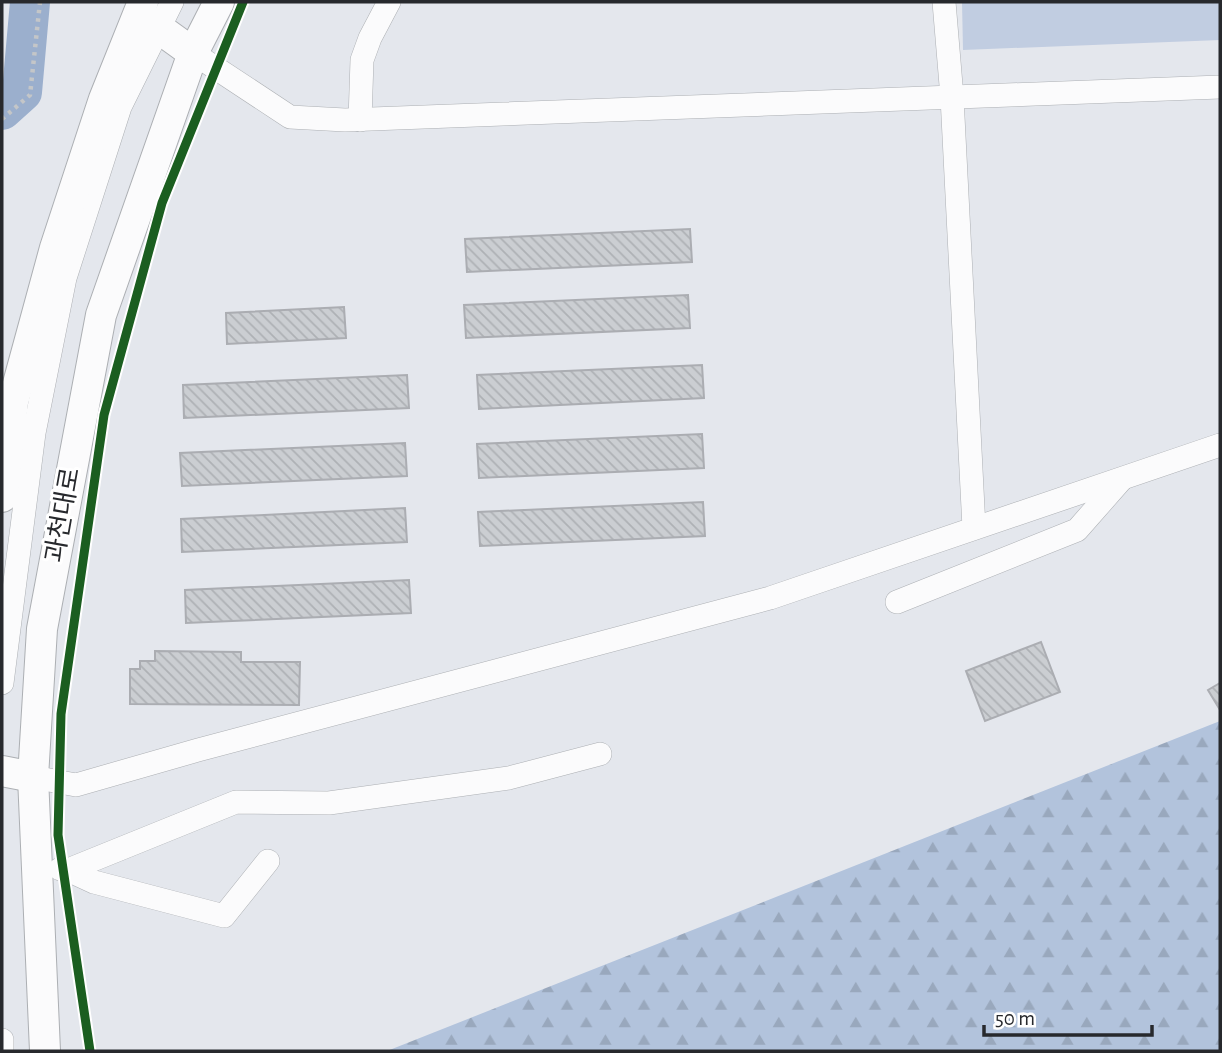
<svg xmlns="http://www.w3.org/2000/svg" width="1222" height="1053" font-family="'Alegreya Sans','Noto Sans KR',sans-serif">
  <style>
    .forest { fill: url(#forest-firs) }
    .pitch { fill: #c1cde1 }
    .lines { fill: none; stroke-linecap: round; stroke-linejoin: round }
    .river { stroke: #9bafcd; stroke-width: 40 }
    .building { fill: url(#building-back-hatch); stroke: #abadb2; stroke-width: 2 }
    .minor-casing { stroke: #acafb3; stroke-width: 24 }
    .major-casing { stroke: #acafb3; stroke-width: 32 }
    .path { stroke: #c4c6c8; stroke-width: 4.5; stroke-dasharray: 3.5 5; stroke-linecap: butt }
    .minor { stroke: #fbfbfc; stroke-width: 23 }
    .major { stroke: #fbfbfc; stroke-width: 30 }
    .cycleway-casing { stroke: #fff; stroke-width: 13 }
    .cycleway { stroke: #1b5e20; stroke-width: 9 }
    .labels { text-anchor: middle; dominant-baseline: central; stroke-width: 6; stroke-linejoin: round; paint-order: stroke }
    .street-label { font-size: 26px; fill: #27292d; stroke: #fff }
  </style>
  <defs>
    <pattern id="forest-firs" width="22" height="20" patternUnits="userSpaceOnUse" patternTransform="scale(1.75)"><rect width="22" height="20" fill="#b2c3dc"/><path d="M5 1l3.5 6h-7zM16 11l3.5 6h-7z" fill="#99a8bd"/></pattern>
    <pattern id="building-back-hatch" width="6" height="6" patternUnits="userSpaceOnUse" patternTransform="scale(1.75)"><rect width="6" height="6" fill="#cbced2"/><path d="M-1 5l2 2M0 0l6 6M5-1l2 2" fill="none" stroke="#aeb1b5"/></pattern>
  </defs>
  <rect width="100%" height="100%" fill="#e4e7ed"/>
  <!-- forest -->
  <path class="forest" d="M1220,721V1051H387Z"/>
  <!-- pitch -->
  <path class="pitch" d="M962,2H1220V40L963,50Z"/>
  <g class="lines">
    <!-- river -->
    <path class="river" d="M2,110L22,92L30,2"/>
  </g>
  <!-- building -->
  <g class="building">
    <path d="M690,229L692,262L467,272L465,239Z"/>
    <path d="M688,295L690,328L466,338L464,305Z"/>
    <path d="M344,307L346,338L227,344L226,313Z"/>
    <path d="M702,365L704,398L479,409L477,375Z"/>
    <path d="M407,375L409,408L184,418L183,385Z"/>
    <path d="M702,434L704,468L479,478L477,444Z"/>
    <path d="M405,443L407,476L182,486L180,453Z"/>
    <path d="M703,502L705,536L480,546L478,512Z"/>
    <path d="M405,508L407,542L182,552L181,519Z"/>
    <path d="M409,580L411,613L186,623L185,590Z"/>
    <path d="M1041,642L1060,692L985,721L966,671Z"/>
    <path d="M155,651L241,652V662H300L299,705L130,704V669H140V661H155Z"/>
    <path d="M1220,683V710L1208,690Z"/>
  </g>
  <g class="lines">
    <!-- minor casing -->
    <g class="minor-casing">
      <g id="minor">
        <path d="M944,2L952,97L974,528"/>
        <path d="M193,53L290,117L345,120L1220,87"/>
        <path d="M360,120L362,60L370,38L389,2"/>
        <path d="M897,602L1077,530L1121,480"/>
        <path d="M2,683L34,433L65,278L120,107L172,2"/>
        <path d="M33,777L76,785L198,750L770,598L1220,445"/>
        <path d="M60,869L68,870L94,882L224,916L268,861"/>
        <path d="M68,870L236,802L329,803L509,778L600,754"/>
        <path d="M2,1040V1051"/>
      </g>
    </g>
    <!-- major casing -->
    <g class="major-casing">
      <g id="major">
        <path d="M139,14L193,53"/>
        <path d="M2,497L13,402L55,248L104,99L143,2"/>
        <path d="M2,771L33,777"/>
        <path d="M45,1051L33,777L42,629L101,315L193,53L219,2"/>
      </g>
    </g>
    <!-- path -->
    <path class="path" d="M2,119L30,95L40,2"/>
    <!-- minor -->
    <use href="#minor" class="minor"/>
    <!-- major -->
    <use href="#major" class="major"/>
    <!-- cycleway casing -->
    <g class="cycleway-casing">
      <path id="cycleway" d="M90,1051L58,835L61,714L104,415L162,203L243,2"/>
    </g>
    <!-- cycleway -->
    <use href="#cycleway" class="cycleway"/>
  </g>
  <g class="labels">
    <!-- street labels -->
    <g class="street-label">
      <text transform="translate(63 515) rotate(-80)">과천대로</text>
    </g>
  </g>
  <!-- border -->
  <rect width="1222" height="1053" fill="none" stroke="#27292d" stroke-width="7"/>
  <!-- scale -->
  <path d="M984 1025v10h168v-10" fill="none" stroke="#27292d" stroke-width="3.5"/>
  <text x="995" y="1025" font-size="21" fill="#27292d" stroke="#ffffff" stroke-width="5" paint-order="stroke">50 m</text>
</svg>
